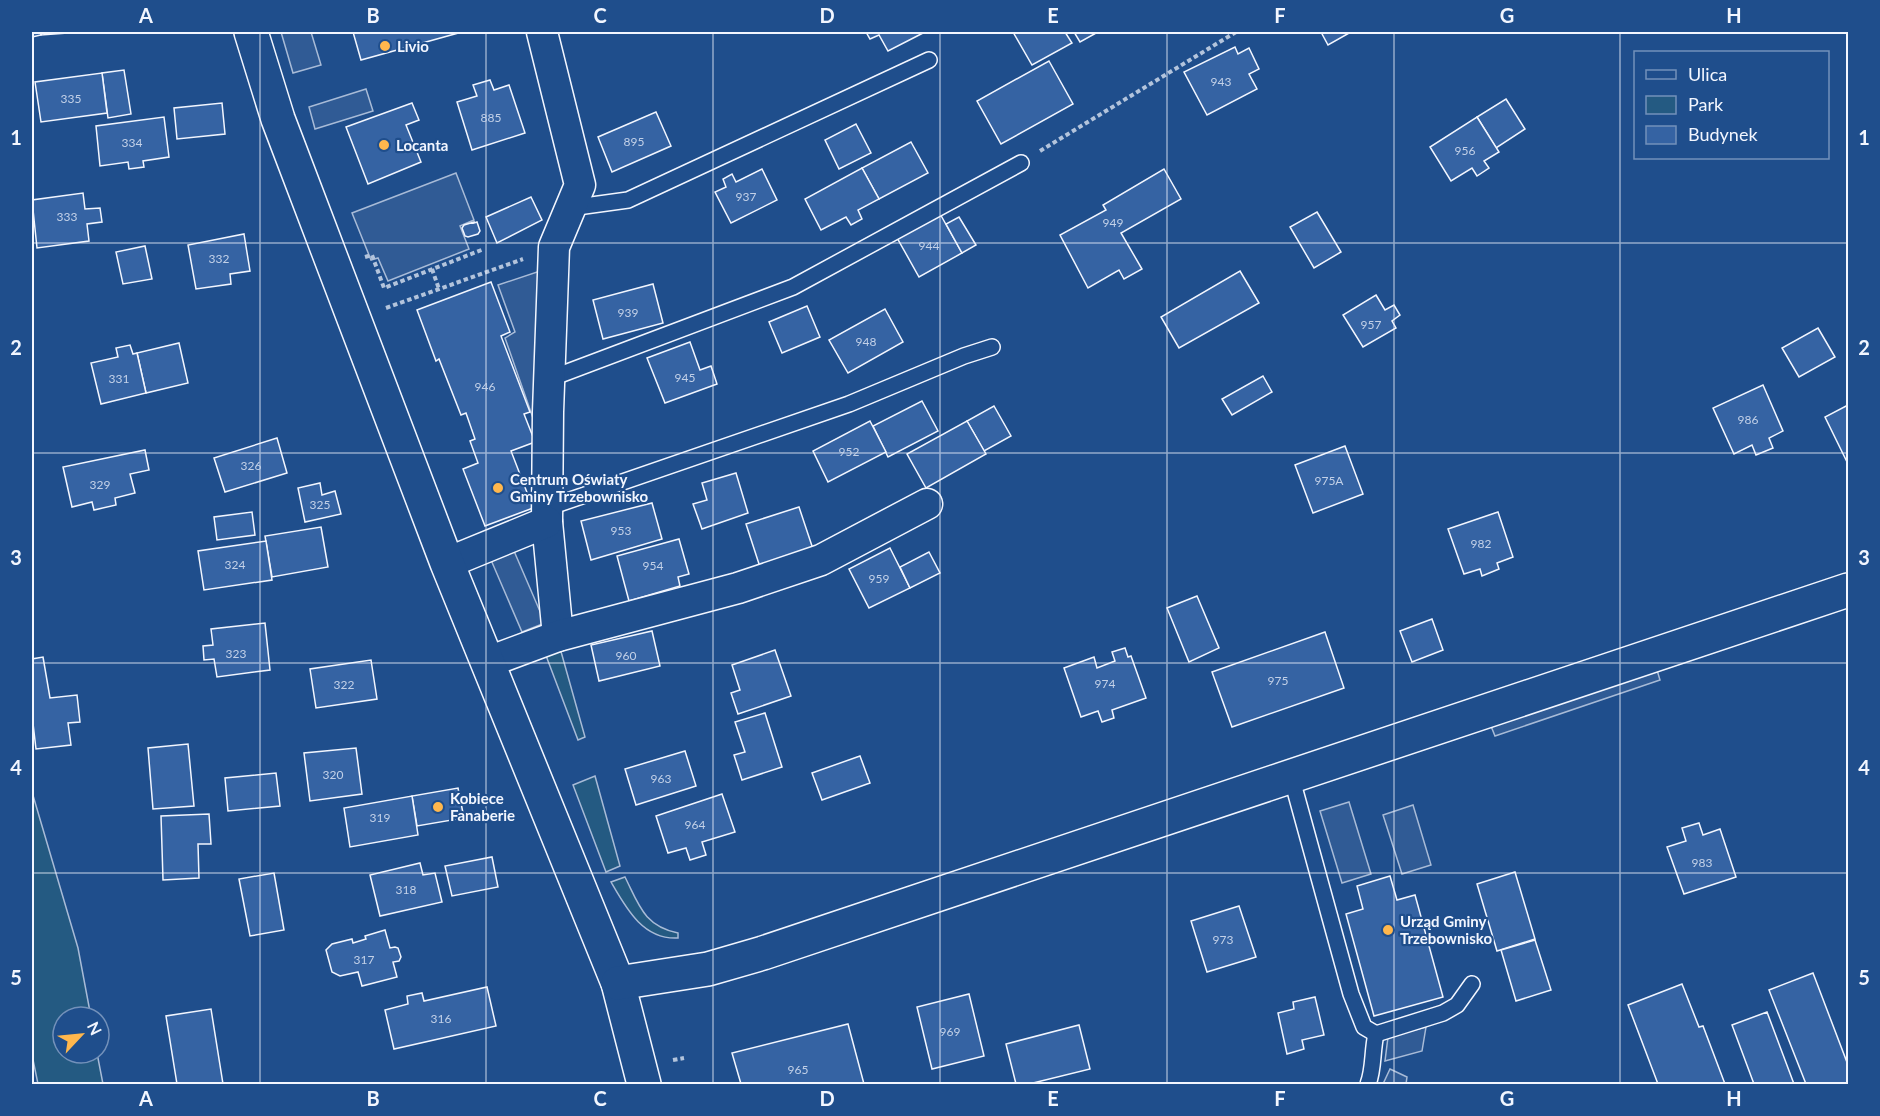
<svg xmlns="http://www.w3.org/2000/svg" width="1880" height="1116" font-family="Lato,sans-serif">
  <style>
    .green { fill: #245a82; stroke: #a8bbd7; stroke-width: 1.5 }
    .parking { fill: #305b95; stroke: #a8bbd7; stroke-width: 1.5 }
    .building { fill: #3563a3; stroke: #f2f6ff; stroke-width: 1.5 }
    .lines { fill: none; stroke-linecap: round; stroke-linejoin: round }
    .service-casing { stroke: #f2f6ff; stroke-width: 18 }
    .minor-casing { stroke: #f2f6ff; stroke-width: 33 }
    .tertiary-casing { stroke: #f2f6ff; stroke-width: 36 }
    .path { stroke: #b3c4dc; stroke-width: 4; stroke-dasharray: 4.5 3; stroke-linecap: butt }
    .service { stroke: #1f4e8c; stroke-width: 15 }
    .minor { stroke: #1f4e8c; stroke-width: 30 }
    .tertiary { stroke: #1f4e8c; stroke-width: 33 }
    .grid { fill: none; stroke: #f2f6ff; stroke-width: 1.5; stroke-opacity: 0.55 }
    .poi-dot { fill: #ffb74d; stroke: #1f4e8c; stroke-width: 2 }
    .labels { text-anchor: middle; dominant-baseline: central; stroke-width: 4.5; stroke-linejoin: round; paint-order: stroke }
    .number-label { font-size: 12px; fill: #c3d1e8 }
    .poi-label { font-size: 15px; font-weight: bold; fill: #f2f6ff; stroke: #1f4e8c; text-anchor: start }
    .neatline { fill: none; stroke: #f2f6ff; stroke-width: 2 }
    .grid-label { font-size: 20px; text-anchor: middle; font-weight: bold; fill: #f2f6ff }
  </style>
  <rect width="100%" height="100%" fill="#1f4e8c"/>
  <!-- green -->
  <g class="green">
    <path d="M560,648L585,737L578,740L545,653Z"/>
    <path d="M595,776L620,866L606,872L573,785Z"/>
    <path d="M32,792L78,948L91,1017H63V1053H97L103,1084H38L32,1055Z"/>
    <path d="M625,877C639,905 644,926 678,933V938C643,940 626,908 611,882Z"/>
  </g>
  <!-- parking -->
  <g class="parking">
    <path d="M281,32H311L321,65L293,73Z"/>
    <path d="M366,89L373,111L315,129L309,107Z"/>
    <path d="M456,173L474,220L460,226L469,249L388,281L378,258L371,260L352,213Z"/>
    <path d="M543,270L534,421L505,338L515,332L498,285Z"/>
    <path d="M514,551L545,623L522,632L491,560Z"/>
    <path d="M1657,670L1660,680L1495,736L1491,726Z"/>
    <path d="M1349,802L1371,874L1342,883L1320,811Z"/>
    <path d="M1413,805L1431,865L1402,874L1383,815Z"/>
    <path d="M1426,1027L1422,1051L1385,1061L1388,1037Z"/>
    <path d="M1390,1069L1407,1077L1406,1084H1383Z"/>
  </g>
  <!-- building -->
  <g class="building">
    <path d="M32,32H41V35L32,37Z"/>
    <path d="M41,32H82L41,35Z"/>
    <path d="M353,32H462L361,60Z"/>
    <path d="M866,32H925L888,51L879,35L870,39Z"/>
    <path d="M1013,32H1065L1072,43L1032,65Z"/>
    <path d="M1074,32H1098L1080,42Z"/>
    <path d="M1321,32H1351L1328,45Z"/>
    <path d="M1235,47L1238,54L1249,48L1259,69L1249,74L1257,89L1207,115L1184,72Z"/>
    <path d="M1049,61L1073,104L1001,144L977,101Z"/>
    <path d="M124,70L131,114L108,118L102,73Z"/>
    <path d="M102,73L107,113L41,122L35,82Z"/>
    <path d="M490,80L494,90L509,85L525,133L472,150L457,102L477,96L473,85Z"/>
    <path d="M1506,99L1525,129L1496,148L1477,117Z"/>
    <path d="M222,103L225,134L177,139L174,108Z"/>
    <path d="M412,103L419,120L406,125L421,162L368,184L346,127Z"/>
    <path d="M656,112L671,146L612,172L598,137Z"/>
    <path d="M164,117L169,157L143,161L144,167L129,169L128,162L100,166L96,126Z"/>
    <path d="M1477,117L1499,152L1484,161L1489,168L1477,176L1472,168L1451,181L1430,147Z"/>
    <path d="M856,124L871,153L839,169L825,140Z"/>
    <path d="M911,142L928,173L879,199L862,168Z"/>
    <path d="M862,168L879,199L858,210L862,219L851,225L846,217L821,230L805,199Z"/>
    <path d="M762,169L777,200L731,223L715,192L726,187L723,179L732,174L736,182Z"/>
    <path d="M1164,169L1181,199L1121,233L1142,269L1124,279L1119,270L1088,288L1060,235L1106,210L1103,205Z"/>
    <path d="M83,193L85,209L100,208L102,222L87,224L89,241L37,248L32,200Z"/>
    <path d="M531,197L542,220L497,243L486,217Z"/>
    <path d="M939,212L962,253L919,277L896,236Z"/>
    <path d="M1317,212L1341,252L1314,268L1290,227Z"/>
    <path d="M959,217L976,245L962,253L946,224Z"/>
    <path d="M474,222V223L477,222L480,231L478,234L468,237L465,236L462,228L464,225Z"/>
    <path d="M244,234L250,271L230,274L231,284L196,289L188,245Z"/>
    <path d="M145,246L152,279L123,284L116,252Z"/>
    <path d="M1240,271L1259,303L1179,348L1161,317Z"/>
    <path d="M491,282L510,332L501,336L530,412L524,414L535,442L511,451L533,508L485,526L463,469L478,463L470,441L475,439L466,413L461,415L439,359L436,361L417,310Z"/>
    <path d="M653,284L663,323L603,339L593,300Z"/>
    <path d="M1376,295L1385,310L1394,305L1400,315L1392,321L1396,328L1363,347L1343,315Z"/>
    <path d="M807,306L820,337L782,353L769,322Z"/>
    <path d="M885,309L903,342L848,373L829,340Z"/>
    <path d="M1818,328L1835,357L1799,377L1782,348Z"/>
    <path d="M690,342L700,370L711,366L717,384L665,403L647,358Z"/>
    <path d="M179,343L188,383L146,393L137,353Z"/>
    <path d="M130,345L133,354L137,353L146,393L101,404L91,363L118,357L116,348Z"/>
    <path d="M1263,376L1272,392L1232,415L1222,399Z"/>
    <path d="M1763,385L1783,431L1769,438L1773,448L1756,455L1752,445L1734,454L1713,408Z"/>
    <path d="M922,401L938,431L888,457L873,426Z"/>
    <path d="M1848,405V464L1825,417Z"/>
    <path d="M994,406L1011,436L984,451L967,421Z"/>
    <path d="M870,421L886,452L828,482L813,451Z"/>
    <path d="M967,421L986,454L926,488L907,454Z"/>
    <path d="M277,438L287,473L225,492L214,458Z"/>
    <path d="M1345,446L1363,494L1313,513L1295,465Z"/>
    <path d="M145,450L149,470L130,474L135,493L115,498L116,505L94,510L92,502L72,507L63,467Z"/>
    <path d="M736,473L748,513L702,529L693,504L707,500L702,483Z"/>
    <path d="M320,483L322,495L335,491L341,514L305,522L298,488Z"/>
    <path d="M652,503L662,539L591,560L581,521Z"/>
    <path d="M799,507L813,549L760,567L746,524Z"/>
    <path d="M252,512L255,535L217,540L214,517Z"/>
    <path d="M1498,512L1513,557L1497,563L1499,569L1482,576L1480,569L1464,574L1448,529Z"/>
    <path d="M321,527L328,567L272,577L265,536Z"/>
    <path d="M679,539L689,574L678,577L680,586L629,601L617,556Z"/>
    <path d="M266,541L272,580L204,590L198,551Z"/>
    <path d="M890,548L910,588L869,608L849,569Z"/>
    <path d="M929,552L940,573L910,588L900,567Z"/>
    <path d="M1197,596L1219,648L1189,662L1167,608Z"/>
    <path d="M1432,619L1443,650L1412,662L1400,631Z"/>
    <path d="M265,623L270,670L217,677L214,659L204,660L203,646L213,645L211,629Z"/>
    <path d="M652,631L660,666L599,681L591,645Z"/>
    <path d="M1325,632L1344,688L1232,727L1212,672Z"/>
    <path d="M1125,648L1128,657L1131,656L1146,698L1112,710L1114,718L1102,722L1098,711L1081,717L1064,668L1094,657L1097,668L1115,661L1112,652Z"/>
    <path d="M775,650L791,696L738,714L731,693L740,690L732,665Z"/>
    <path d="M43,657L50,698L77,695L80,722L68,723L71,745L36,749L32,715V659Z"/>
    <path d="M371,660L377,699L316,708L310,669Z"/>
    <path d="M765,713L782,767L742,780L734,755L745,752L735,722Z"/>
    <path d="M188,744L194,806L153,809L148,748Z"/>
    <path d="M356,748L362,794L310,801L304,753Z"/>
    <path d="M685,751L696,786L636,805L625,769Z"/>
    <path d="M860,756L870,783L822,800L812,773Z"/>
    <path d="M276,773L280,806L228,811L225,778Z"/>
    <path d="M458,788L464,818L417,826L412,796Z"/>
    <path d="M722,794L735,832L702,842L706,855L690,860L686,848L668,853L656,816Z"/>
    <path d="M412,796L418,835L350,847L344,808Z"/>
    <path d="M209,814L211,844H198L199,878L163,880L161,816Z"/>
    <path d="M1699,823L1703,835L1720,829L1736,877L1684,894L1667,847L1686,841L1682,828Z"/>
    <path d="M492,857L498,887L452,896L445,866Z"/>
    <path d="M420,863L423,875L435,873L442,902L380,916L370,875Z"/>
    <path d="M1515,872L1535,939L1497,951L1477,884Z"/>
    <path d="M274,873L284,930L250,936L239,879Z"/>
    <path d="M1390,876L1397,900L1415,895L1443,997L1374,1016L1346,914L1363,909L1357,886Z"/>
    <path d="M1239,906L1256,957L1207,972L1191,921Z"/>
    <path d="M385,930L390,948L395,947L398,948L401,957L399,961L393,962L397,977L362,986L358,972L340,976L332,972L326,950L332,944L352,939L353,943L366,939L365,936Z"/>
    <path d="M1535,940L1551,990L1516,1001L1501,950Z"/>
    <path d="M1813,973L1848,1065V1084H1806L1769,990Z"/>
    <path d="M1682,984L1699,1027L1703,1026L1725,1084H1658L1628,1005Z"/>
    <path d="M487,987L496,1026L394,1049L385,1010L408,1004L407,996L422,993L424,1001Z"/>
    <path d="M969,994L984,1056L932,1069L917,1007Z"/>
    <path d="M1315,997L1324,1035L1302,1040L1304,1049L1287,1054L1278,1013L1294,1009L1293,1002Z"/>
    <path d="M211,1009L223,1084H177L166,1016Z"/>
    <path d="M1767,1012L1794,1084H1754L1732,1025Z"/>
    <path d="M848,1024L864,1084H741L732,1053Z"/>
    <path d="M1079,1025L1090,1069L1029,1084H1016L1006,1044Z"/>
  </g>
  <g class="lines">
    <!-- service casing -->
    <g class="service-casing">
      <g id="service">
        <path d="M570,208L628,200L929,60"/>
        <path d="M549,379L793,287L1021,163"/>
        <path d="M547,508L849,404L964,356L992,347"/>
        <path d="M1291,776L1351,994L1364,1027L1376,1034L1443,1013L1457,1005L1472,984"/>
        <path d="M1368,1084C1374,1069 1372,1051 1376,1034"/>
      </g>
    </g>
    <!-- minor casing -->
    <g class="minor-casing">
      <g id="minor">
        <path d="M542,32L580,185L554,247L548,412L547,522L558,636"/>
        <path d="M447,563L547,522"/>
        <path d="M488,662L558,636L738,588L821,560L927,504"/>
      </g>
    </g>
    <!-- tertiary casing -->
    <g class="tertiary-casing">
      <g id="tertiary">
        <path d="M251,32L278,119L447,563L618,983L644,1084"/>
        <path d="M618,983L708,969L763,953L1848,590"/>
      </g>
    </g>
    <!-- path -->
    <g class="path">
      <path d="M1040,151L1236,32"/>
      <path d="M365,257L372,255L384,288L484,249"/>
      <path d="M432,269L439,289"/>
      <path d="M386,308L523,259"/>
      <path d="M673,1060L684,1058"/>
    </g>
    <!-- service -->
    <use href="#service" class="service"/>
    <!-- minor -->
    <use href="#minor" class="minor"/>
    <!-- tertiary -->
    <use href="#tertiary" class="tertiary"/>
  </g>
  <!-- grid -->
  <path class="grid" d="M260,32V1084M486,32V1084M713,32V1084M940,32V1084M1167,32V1084M1394,32V1084M1620,32V1084M32,243H1848M32,453H1848M32,663H1848M32,873H1848"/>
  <!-- markers -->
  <g class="poi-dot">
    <circle cx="385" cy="46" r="6"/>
    <circle cx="384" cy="145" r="6"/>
    <circle cx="498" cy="488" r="6"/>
    <circle cx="438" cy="807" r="6"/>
    <circle cx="1388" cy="930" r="6"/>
  </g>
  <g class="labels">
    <!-- number labels -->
    <g class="number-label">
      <text x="1221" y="81">943</text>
      <text x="71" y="98">335</text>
      <text x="491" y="117">885</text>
      <text x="634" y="141">895</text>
      <text x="132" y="142">334</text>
      <text x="1465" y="150">956</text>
      <text x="746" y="196">937</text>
      <text x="67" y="216">333</text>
      <text x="1113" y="222">949</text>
      <text x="929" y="245">944</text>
      <text x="219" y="258">332</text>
      <text x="628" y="312">939</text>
      <text x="1371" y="324">957</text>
      <text x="866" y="341">948</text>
      <text x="685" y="377">945</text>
      <text x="119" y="378">331</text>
      <text x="485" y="386">946</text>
      <text x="1748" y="419">986</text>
      <text x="849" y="451">952</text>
      <text x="251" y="465">326</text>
      <text x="1329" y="480">975A</text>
      <text x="100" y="484">329</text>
      <text x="320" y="504">325</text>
      <text x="621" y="530">953</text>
      <text x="1481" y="543">982</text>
      <text x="235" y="564">324</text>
      <text x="653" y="565">954</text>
      <text x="879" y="578">959</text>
      <text x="236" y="653">323</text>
      <text x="626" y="655">960</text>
      <text x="1278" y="680">975</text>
      <text x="1105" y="683">974</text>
      <text x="344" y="684">322</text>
      <text x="333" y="774">320</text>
      <text x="661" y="778">963</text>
      <text x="380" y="817">319</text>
      <text x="695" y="824">964</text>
      <text x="1702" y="862">983</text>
      <text x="406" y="889">318</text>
      <text x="1223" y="939">973</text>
      <text x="364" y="959">317</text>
      <text x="441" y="1018">316</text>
      <text x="950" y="1031">969</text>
      <text x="798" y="1069">965</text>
    </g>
    <!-- poi labels -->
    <g class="poi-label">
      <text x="397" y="46">Livio</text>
      <text x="396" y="145">Locanta</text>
      <text x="510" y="479">Centrum Oświaty<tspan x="510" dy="17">Gminy Trzebownisko</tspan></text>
      <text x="450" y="798">Kobiece<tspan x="450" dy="17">Fanaberie</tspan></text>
      <text x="1400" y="921">Urząd Gminy<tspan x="1400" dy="17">Trzebownisko</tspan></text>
    </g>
  </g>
  <!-- border -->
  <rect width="1880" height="1116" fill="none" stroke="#1f4e8c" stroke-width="66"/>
  <!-- legend -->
  <rect x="1634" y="51" width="195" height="108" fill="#1f4e8c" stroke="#7391ba" stroke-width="1.5"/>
  <rect x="1646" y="70" width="30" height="9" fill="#1f4e8c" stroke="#7391ba" stroke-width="1.5"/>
  <text x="1688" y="81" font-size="18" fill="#f2f6ff">Ulica</text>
  <rect x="1646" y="96" width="30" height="18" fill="#245a82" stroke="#7391ba" stroke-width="1.5"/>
  <text x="1688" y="111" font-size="18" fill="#f2f6ff">Park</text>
  <rect x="1646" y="126" width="30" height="18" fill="#3563a3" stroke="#7391ba" stroke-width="1.5"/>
  <text x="1688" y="141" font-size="18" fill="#f2f6ff">Budynek</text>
  <!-- north arrow -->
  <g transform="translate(81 1035) rotate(64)"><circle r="28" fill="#1f4e8c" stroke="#7391ba" stroke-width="1.5"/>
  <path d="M0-4.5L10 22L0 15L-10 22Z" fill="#ffb74d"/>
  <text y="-9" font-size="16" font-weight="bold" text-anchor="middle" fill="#f2f6ff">N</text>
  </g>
  <rect x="33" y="33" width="1814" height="1050" class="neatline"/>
  <g class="grid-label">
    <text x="146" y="23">A</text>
    <text x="373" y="23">B</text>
    <text x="600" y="23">C</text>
    <text x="827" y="23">D</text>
    <text x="1053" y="23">E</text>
    <text x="1280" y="23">F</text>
    <text x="1507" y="23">G</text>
    <text x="1734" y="23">H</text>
    <text x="16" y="145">1</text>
    <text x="1864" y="145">1</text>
    <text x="16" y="355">2</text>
    <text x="1864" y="355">2</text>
    <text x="16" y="565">3</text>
    <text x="1864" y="565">3</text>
    <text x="16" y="775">4</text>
    <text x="1864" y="775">4</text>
    <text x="16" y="985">5</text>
    <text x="1864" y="985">5</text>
    <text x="146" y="1106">A</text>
    <text x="373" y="1106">B</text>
    <text x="600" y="1106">C</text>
    <text x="827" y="1106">D</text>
    <text x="1053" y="1106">E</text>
    <text x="1280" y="1106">F</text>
    <text x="1507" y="1106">G</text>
    <text x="1734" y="1106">H</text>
  </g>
</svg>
